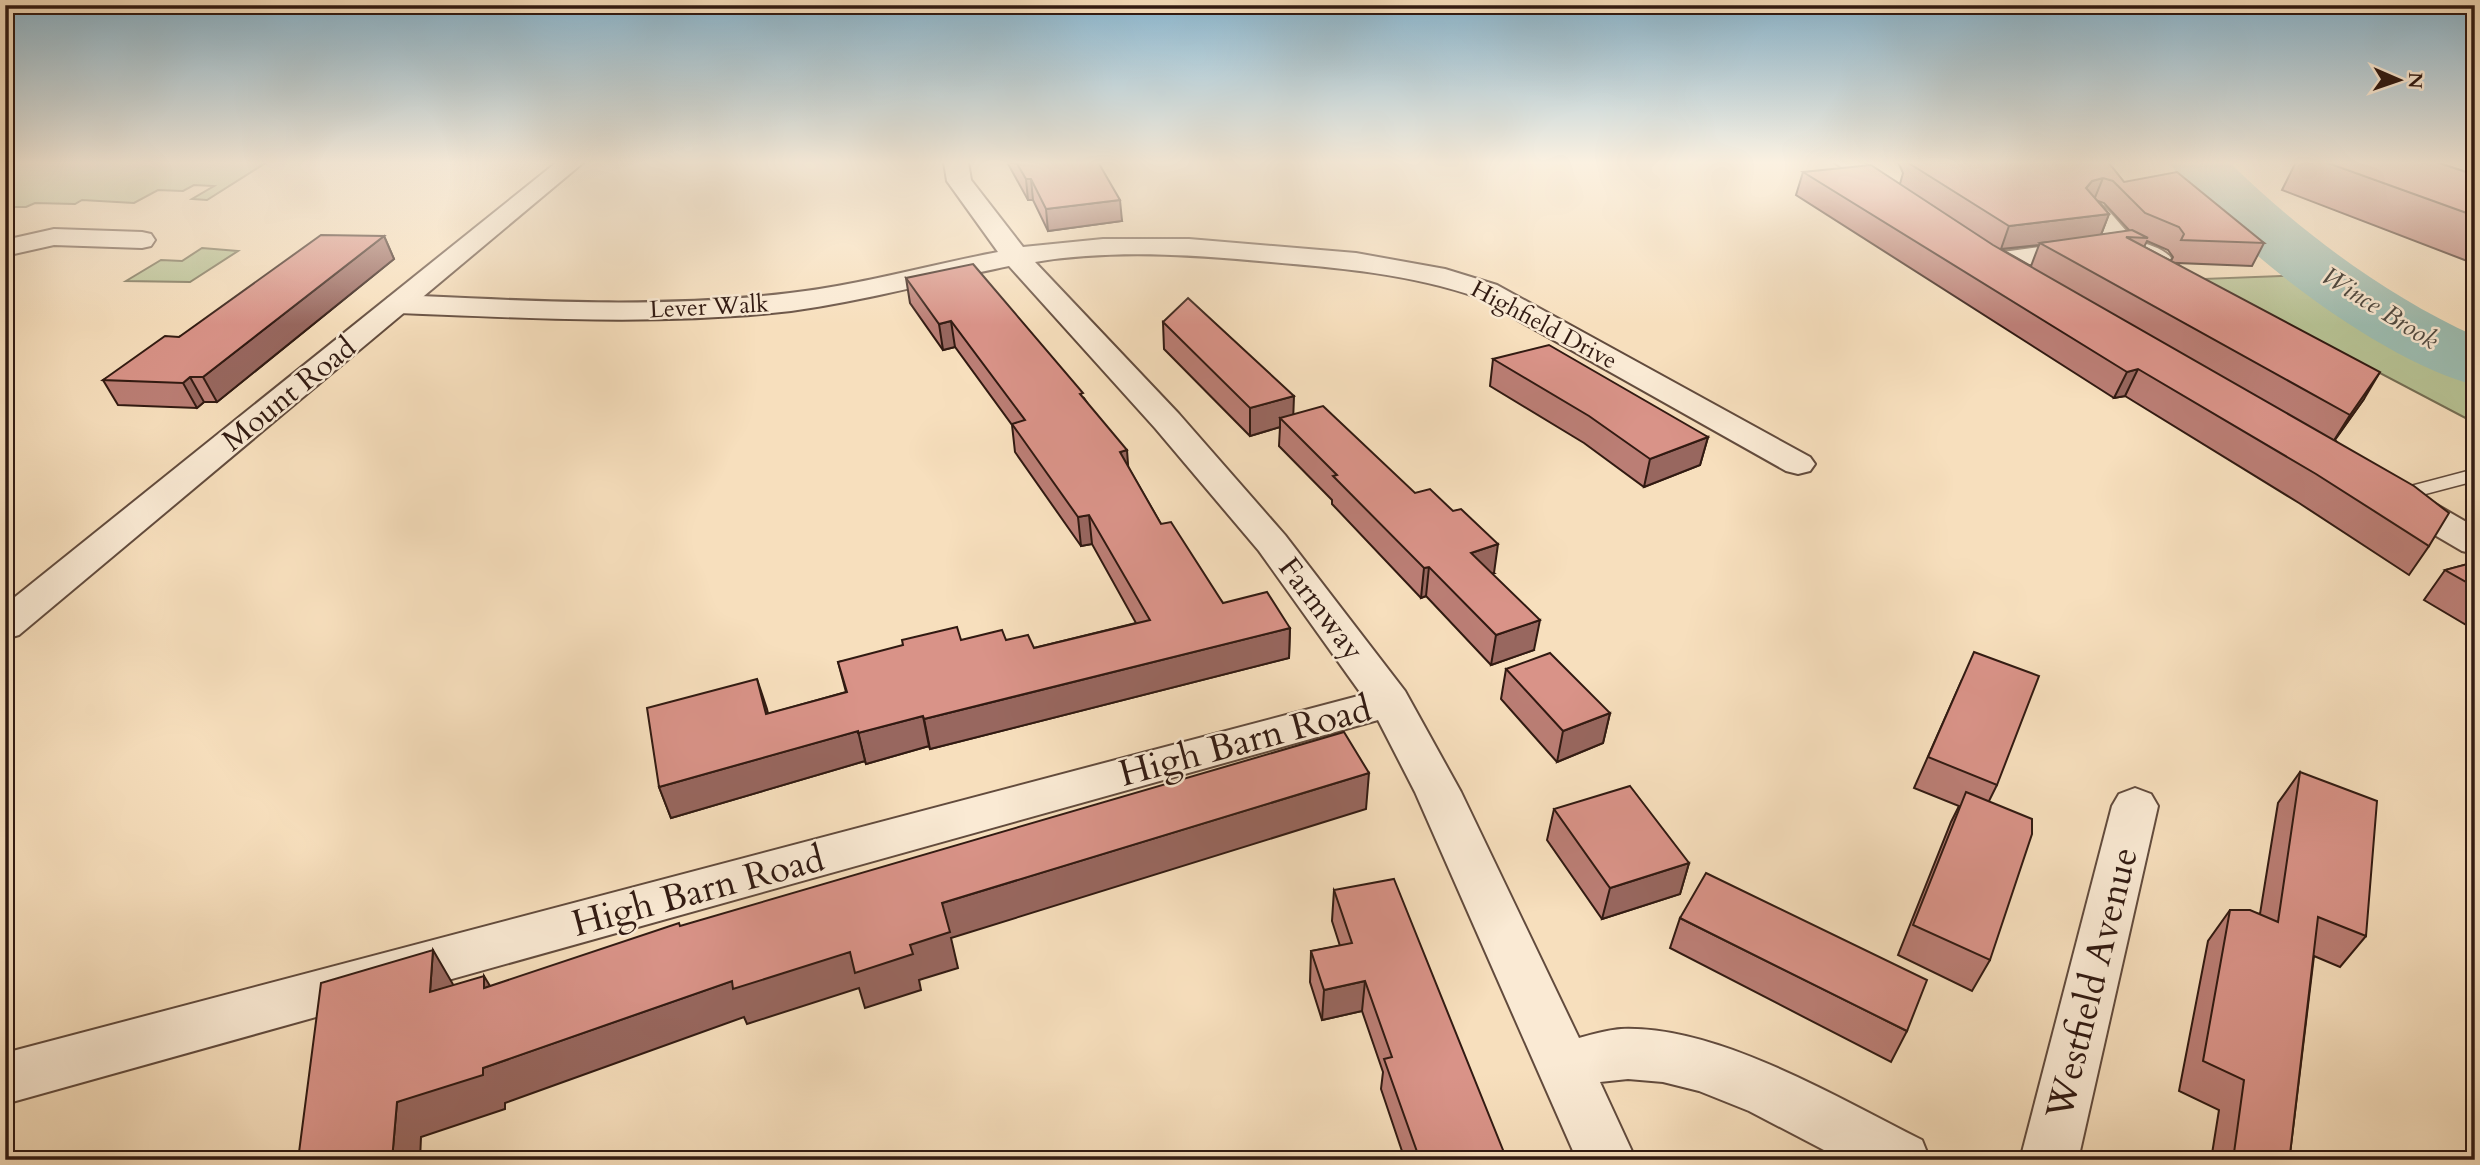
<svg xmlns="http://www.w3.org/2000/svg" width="2480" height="1165" font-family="Cardo,serif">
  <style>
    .green { fill: #b7c395; stroke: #746e54; stroke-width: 2 }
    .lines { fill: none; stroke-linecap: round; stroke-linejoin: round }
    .river { fill: #9dbdb1; fill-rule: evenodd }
    .service-casing { stroke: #624b3d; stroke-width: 3 }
    .minor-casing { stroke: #624b3d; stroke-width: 4 }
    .tertiary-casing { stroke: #624b3d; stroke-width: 4 }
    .service { fill: #faead4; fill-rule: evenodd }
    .minor { fill: #faead4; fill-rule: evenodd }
    .tertiary { fill: #faead4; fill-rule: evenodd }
    .wall { fill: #bb7e75; stroke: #311a12; stroke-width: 2; fill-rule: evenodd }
    .shaded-wall { fill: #98675f; stroke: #311a12; stroke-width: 2 }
    .building { fill: #d99388; stroke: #311a12; stroke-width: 2 }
    .labels { text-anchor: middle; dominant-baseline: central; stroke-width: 5; stroke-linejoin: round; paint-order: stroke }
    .far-street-label { font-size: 24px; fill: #311a12; stroke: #faead4 }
    .far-water-label { font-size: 26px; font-style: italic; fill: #514b42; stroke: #faead4 }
    .street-label { font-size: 30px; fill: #311a12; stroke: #faead4 }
    .near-street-label { font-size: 37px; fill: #311a12; stroke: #faead4 }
  </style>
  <rect width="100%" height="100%" fill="#f7dfbd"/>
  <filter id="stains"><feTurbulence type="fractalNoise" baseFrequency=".00286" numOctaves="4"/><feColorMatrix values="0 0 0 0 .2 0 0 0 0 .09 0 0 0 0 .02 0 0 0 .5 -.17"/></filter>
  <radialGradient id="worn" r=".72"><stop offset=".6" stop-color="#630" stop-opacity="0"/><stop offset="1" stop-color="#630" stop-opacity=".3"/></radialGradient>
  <!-- green -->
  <g class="green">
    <path d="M5,162H267L207,200L192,199L214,186L194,185L183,191L158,190L134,203L82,200L75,204L35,203L26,207H5Z"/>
    <path d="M2175,162H2201L2294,248L2401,319L2475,357V423L2201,279L2311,275L2238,213L2208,209Z"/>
    <path d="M202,248L238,251L190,282L126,281L161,260L182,261Z"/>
  </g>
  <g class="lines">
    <!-- river -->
    <path class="river" d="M2169,162H2229C2301,232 2383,294 2475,336V385C2382,362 2222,242 2169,162Z"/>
    <!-- service casing -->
    <g class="service-casing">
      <path id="service" d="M2475,469V481L2395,502L2388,500L2385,496L2388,492Z"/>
    </g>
    <!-- minor casing -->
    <g class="minor-casing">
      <g id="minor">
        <path d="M944,162H968L971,180L1023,247L1103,239H1189L1356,253L1445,269L1497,285L1810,457L1815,464L1810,471L1798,474L1786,471L1477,297C1410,274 1341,268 1271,262C1193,255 1114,249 1035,262L1179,414L1285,535L1405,691L1461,792L1579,1038C1593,1034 1607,1030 1621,1029C1717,1025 1838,1098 1922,1140L1930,1160H1843L1749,1111L1699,1091L1663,1082L1628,1079L1600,1082L1636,1160H1577L1415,792L1378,720L5,1104V1053L1362,695L1259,551L1155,428L1009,266C936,281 865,301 791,311C661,326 529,318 398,313L388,310L384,304L388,298L398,295C528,301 660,309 790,293C861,285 929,265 998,252L947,181Z"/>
        <path d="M1834,162H1862L1906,191L1909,196L1906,201L1897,203L1888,201Z"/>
        <path d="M2093,202C2112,207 2120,229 2136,239C2147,246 2163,247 2171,258L2167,264C2133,272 2098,235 2080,210L2084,205Z"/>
        <path d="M54,229L142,232L151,234L155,240L151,246L142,248L54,245L5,256V240Z"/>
        <path d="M2086,241L2095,243L2099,249L2095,255L1995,269L1985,267L1981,261L1985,255L1995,253Z"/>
        <path d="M2398,487L2411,490L2475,527V554L2462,551L2385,506L2380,498L2385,490Z"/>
        <path d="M2135,788L2151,794L2158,806L2078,1160H2020L2112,806L2119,794Z"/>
      </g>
    </g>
    <!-- tertiary casing -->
    <g class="tertiary-casing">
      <path id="tertiary" d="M557,162H584L19,635L5,639V605Z"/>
    </g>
    <!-- service -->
    <use href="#service" class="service"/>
    <!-- minor -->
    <use href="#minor" class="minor"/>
    <!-- tertiary -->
    <use href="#tertiary" class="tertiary"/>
  </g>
  <!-- wall -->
  <g class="wall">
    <path d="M1007,162H1098L1122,221L1048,231L1033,200H1028Z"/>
    <path d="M1898,162H2108L2124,182L2264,243L2252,266L2176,263L2364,399L2335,440L2429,546L2409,575L2299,503L2125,396L2114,398L1796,195L1803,172L1900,184L1903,173ZM2098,201L2104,203L2130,231L2101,235L2109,214ZM2147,241L2168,250L2173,257L2171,261L2144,247ZM2039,245L2031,266L2001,249Z"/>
    <path d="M2296,162H2436L2475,175V264L2282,190Z"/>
    <path d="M384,236L394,259L217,402H204L197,408L118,405L103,380L179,337Z"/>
    <path d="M906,278L1084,398L1128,467L1161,524L1223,603L1290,628L1289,658L930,749L929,746L866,764L865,761L671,818L659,787L768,714L846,692L838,662L961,640H1006L1034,648L1136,623L1092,544L1081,546L1015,452L1012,425L955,347L943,350L910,303Z"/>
    <path d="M1163,322L1293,414L1494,573H1492L1534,650L1491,665L1426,596L1421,598L1332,504V500L1279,446L1280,427L1250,436L1164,349Z"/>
    <path d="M1493,359L1708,437L1700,465L1644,487L1584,443L1490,386Z"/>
    <path d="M2475,562V629H2473L2424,600L2445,570Z"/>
    <path d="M1506,669L1610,713L1603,743L1557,762L1501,699Z"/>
    <path d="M1961,682L1997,785L1989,801L1990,960L1972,991L1898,955L1951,822L1959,806L1914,788Z"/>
    <path d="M2300,772L2366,936L2340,967L2314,956L2290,1154L2303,1160H2211L2219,1110L2179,1091L2208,941L2230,910L2260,914L2278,803Z"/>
    <path d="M1554,809L1689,863L1680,894L1602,919L1547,840Z"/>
    <path d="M1334,890L1507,1160H1405L1381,1089L1383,1072L1362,1011L1322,1020L1310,982L1311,951L1340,946L1332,921Z"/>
    <path d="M1680,918L1907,1031L1891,1062L1670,948Z"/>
  </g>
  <!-- shaded-wall -->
  <g class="shaded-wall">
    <path d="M2103,178L2094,200L2086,188L2092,181Z"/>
    <path d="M1026,179H1031L1033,200H1028Z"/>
    <path d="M1120,200L1122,221L1048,231L1046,209Z"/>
    <path d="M2109,214L2100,237L2040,243L2039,245L2001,249L2009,226Z"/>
    <path d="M384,236L394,259L217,402L203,377Z"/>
    <path d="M951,321L955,347L943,350L939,324Z"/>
    <path d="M2138,369L2125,396L2114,398L2127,372Z"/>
    <path d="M2380,372L2364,399L2333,442L2350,415Z"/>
    <path d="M190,377L204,402L197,408L183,383Z"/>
    <path d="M1294,396L1293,423L1280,418V427L1250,436V408Z"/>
    <path d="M1708,437L1700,465L1644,487L1650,459Z"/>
    <path d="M1127,450L1129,478L1120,452Z"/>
    <path d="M1089,515L1092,544L1081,546L1078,517Z"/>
    <path d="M1498,544L1494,573L1467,582L1471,553Z"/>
    <path d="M1429,567L1426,596L1421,598L1424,568Z"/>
    <path d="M1540,620L1534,650L1491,665L1496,635Z"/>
    <path d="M1290,628L1289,658L930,749L924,719Z"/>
    <path d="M757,679L767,709L775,744L766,714Z"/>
    <path d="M1610,713L1603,743L1557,762L1563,731Z"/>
    <path d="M923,716L929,746L866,764L858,733Z"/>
    <path d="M858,731L865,761L671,818L659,787Z"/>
    <path d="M1369,773L1366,809L951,938L958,968L919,980L921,990L865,1008L859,988L747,1024L744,1017L505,1103V1109L421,1137L420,1160H392L397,1102L483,1068L732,981L850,952L910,945L942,903Z"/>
    <path d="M1689,863L1680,894L1602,919L1610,888Z"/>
    <path d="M433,950L454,986L430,992Z"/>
    <path d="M484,976L505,1011L484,988Z"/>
    <path d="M1365,981L1362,1011L1322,1020L1324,990Z"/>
  </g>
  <!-- building -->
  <g class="building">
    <path d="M1016,162H1098L1120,200L1046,209L1031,179H1026Z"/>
    <path d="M1907,162H2108L2124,182L2177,172L2264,243L2181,240L2184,234L2179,227L2145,213L2113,181L2103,178L2092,181L2086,188L2109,214L2009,226Z"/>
    <path d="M2325,162H2436L2475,175V216Z"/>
    <path d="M1871,165L1993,245L2414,486L2449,513L2429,546L2316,474L2138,369L2127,372L1803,172Z"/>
    <path d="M2132,230L2148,238L2126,237L2380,372L2350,415L2040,243Z"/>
    <path d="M321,235L384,236L203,377H190L183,383L103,380L165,336L179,337Z"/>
    <path d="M973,264L1083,393L1080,394L1127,450L1120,452L1161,524L1171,522L1223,603L1267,592L1290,628L924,719L923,716L858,733V731L659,787L647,708L757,679L766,714L847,692L838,662L903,645L902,640L957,627L961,640L1002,630L1006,640L1028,635L1034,648L1150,620L1089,515L1078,517L1012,424L1025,420L951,321L939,324L906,278Z"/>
    <path d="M1188,298L1294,396L1250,408L1163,322Z"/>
    <path d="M1549,345L1708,437L1650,459L1589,416L1493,359Z"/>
    <path d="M1323,406L1415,493L1430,489L1453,511L1461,509L1498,544L1471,553L1540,620L1496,635L1429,567L1424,568L1333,476L1337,475L1280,418Z"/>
    <path d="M2475,562V587L2445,570Z"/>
    <path d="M1974,652L2039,676L1997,785L1928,757Z"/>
    <path d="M1550,653L1610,713L1563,731L1506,669Z"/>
    <path d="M1344,732L1369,773L942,903L950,932L910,945L913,954L855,973L850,952L733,989L732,981L483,1068V1075L397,1102L392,1160H298L321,983L433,950L430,992L484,976V988L679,923L680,926Z"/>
    <path d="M2300,772L2377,801L2366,936L2318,917L2290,1154L2303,1160H2233L2244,1080L2203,1061L2230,910H2250L2278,922Z"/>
    <path d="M1630,786L1689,863L1610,888L1554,809Z"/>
    <path d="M1966,792L2032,819V834L1990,960L1913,925Z"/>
    <path d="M1706,873L1927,980L1907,1031L1680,918Z"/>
    <path d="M1394,879L1507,1160H1420L1384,1059L1392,1057L1365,981L1324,990L1311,951L1352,943L1334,890Z"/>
  </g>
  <!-- sky -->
  <linearGradient id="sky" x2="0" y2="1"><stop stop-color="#8ab8d2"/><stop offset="0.5" stop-color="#fbf1e1"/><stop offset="1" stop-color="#fbf1e1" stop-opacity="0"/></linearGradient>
  <rect width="2480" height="325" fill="url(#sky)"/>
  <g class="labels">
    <!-- far-street labels -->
    <g class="far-street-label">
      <text transform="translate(709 307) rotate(-3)">Lever Walk</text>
      <text transform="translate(1544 325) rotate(28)">Highfield Drive</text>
    </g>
    <!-- far-water labels -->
    <g class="far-water-label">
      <text transform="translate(2380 308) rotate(32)">Wince Brook</text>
    </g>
    <!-- street labels -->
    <g class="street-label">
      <text transform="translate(289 394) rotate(-39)">Mount Road</text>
      <text transform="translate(1321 609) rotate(53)">Farmway</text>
    </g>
    <!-- near-street labels -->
    <g class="near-street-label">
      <text transform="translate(1245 741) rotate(-15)">High Barn Road</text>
      <text transform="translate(698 891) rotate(-15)">High Barn Road</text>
      <text transform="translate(2092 983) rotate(-76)">Westfield Avenue</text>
    </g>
  </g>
  <!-- margin -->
  <rect width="2480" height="1165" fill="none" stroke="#f7dfbd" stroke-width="28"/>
  <rect x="7" y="7" width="2466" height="1151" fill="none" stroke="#311a12" stroke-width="3.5"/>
  <rect x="14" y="14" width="2452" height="1137" fill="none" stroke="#311a12" stroke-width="2"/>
  <!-- north arrow -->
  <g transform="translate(2399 80) rotate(92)" stroke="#faead4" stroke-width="5" paint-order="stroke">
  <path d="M0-5L12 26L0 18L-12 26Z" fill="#311a12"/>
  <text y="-10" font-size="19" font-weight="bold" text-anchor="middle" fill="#311a12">N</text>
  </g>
  <rect width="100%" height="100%" filter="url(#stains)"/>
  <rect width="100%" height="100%" fill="url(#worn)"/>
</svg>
